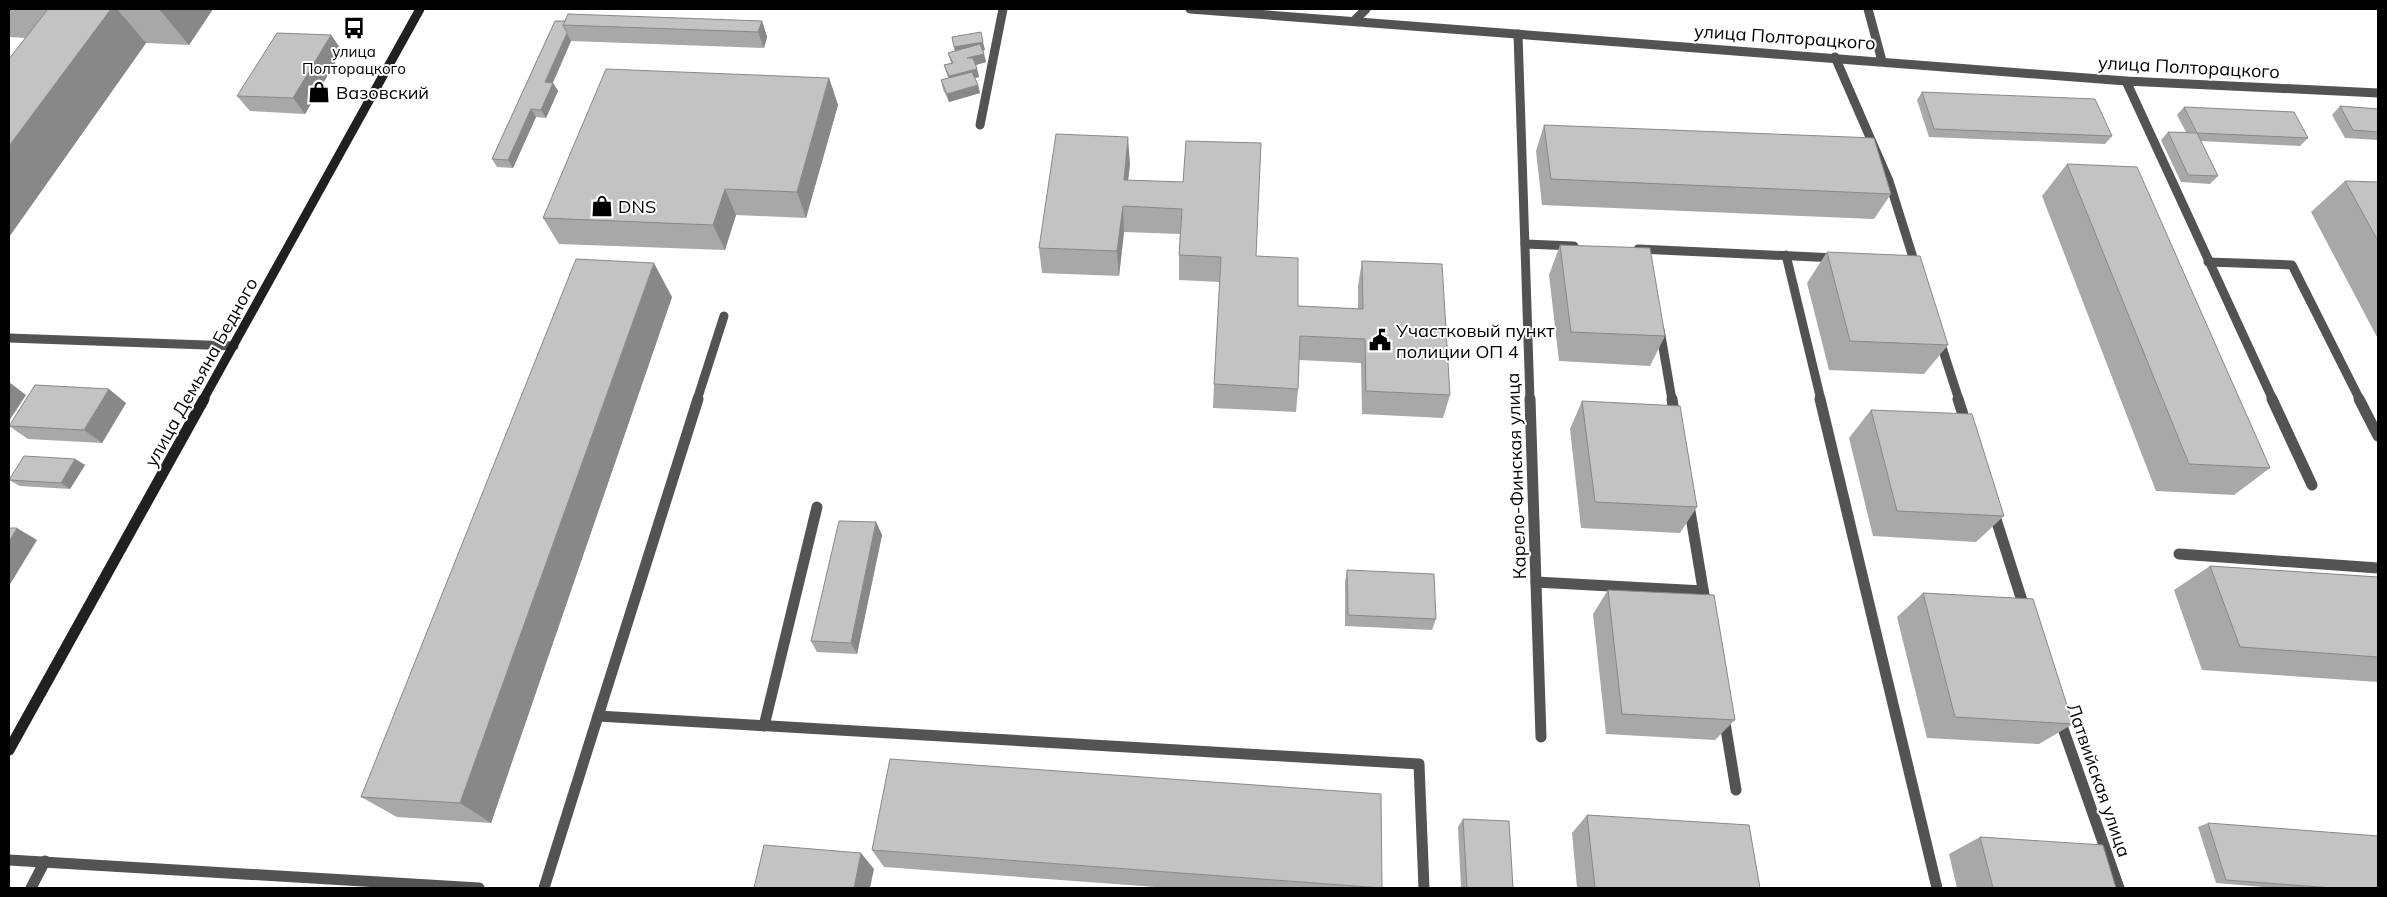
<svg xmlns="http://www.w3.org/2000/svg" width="2387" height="897" font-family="Mulish,sans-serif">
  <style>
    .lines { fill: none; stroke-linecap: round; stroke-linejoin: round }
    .service-far1 { stroke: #535353; stroke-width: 9 }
    .service { stroke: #535353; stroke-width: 11 }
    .minor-far1 { stroke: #535353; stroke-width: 9 }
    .minor { stroke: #535353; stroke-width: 11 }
    .secondary-far1 { stroke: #202020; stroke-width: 9 }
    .secondary { stroke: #202020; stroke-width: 11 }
    .wall { fill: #a8a8a8 }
    .shaded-wall { fill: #888 }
    .building { fill: #c3c3c3; stroke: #888 }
    .labels { text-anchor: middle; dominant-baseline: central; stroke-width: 4; stroke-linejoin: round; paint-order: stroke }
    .far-poi-label { font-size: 15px; fill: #000; stroke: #fff }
    .street-label { font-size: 18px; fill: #000; stroke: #fff }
    .poi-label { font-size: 18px; fill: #000; stroke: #fff; text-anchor: start }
  </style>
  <rect width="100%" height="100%" fill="#fff"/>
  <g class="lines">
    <!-- service-far1 -->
    <g class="service-far1">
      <path d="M2126,81L2273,400"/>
      <path d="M980,125L1003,9"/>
      <path d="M1525,244L1574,246"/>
      <path d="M1638,249L1836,258"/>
      <path d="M1786,255L1821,400"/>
      <path d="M2208,262L2292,265L2360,400"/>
      <path d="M1660,330L1672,400"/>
      <path d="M697,400L724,316"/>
    </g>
    <!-- service -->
    <g class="service">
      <path d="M698,399L598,716L1419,764L1424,888"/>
      <path d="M1672,399L1675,419"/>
      <path d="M1820,399L1937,888"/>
      <path d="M2272,399L2312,485"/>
      <path d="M2359,399L2378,436"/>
      <path d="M1689,505L1706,607"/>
      <path d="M2179,554L2378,568"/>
      <path d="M1536,582L1703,591"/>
      <path d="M1724,717L1736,790"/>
      <path d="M764,726L817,507"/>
      <path d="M31,888L45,861"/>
    </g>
    <!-- minor-far1 -->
    <g class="minor-far1">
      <path d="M1190,9L2126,81L2378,93"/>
      <path d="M1868,9L1882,61"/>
      <path d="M1354,21L1366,9"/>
      <path d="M1518,34L1530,400"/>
      <path d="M1835,57L1889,181L1916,267"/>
      <path d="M9,338L234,346"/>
      <path d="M1939,338L1959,400"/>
    </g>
    <!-- minor -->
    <g class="minor">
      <path d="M1530,399L1541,737"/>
      <path d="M1958,399L1967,427"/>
      <path d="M1993,510L2025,610"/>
      <path d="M2059,717L2119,888"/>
      <path d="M9,860L479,888"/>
      <path d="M544,888L598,716"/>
    </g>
    <!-- secondary-far1 -->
    <path class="secondary-far1" d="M203,400L420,9"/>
    <!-- secondary -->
    <path class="secondary" d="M9,750L204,399"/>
  </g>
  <!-- wall -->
  <g class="wall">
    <path d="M9,9H213L189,45L146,43L9,237V59L25,38L9,37Z"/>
    <path d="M555,21H762L767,37L764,48L571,41L553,83L558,91L546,118L536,117L513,168L497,167L492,159Z"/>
    <path d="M331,35L342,51L305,114L250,111L237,96Z"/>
    <path d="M952,37L985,50L983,51L984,54L986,62L976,65L979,77L975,78L978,85L980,93L949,102L943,89L941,80L948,78L944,65L951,63L948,53L955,51Z"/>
    <path d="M829,78L838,105L806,218L736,215L725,250L559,244L543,218Z"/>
    <path d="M1922,92L2112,136L2105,144L1929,137L1917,100Z"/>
    <path d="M2340,106L2378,109V140L2345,138L2332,115Z"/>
    <path d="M2184,107L2308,138L2300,146L2201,141L2218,176L2210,184L2181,182L2161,140L2168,132H2186L2177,115Z"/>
    <path d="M1544,125L1891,194L1874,219L1542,205L1536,151Z"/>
    <path d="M1130,164L1128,180L1183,182L1256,256L1298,306L1358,309V286L1362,261L1450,395L1443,418L1362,414L1361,363L1299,360L1298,389L1296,412L1213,408L1214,384L1220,282L1179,280V255L1180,234L1124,232L1119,276L1042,273L1039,248Z"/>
    <path d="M2067,164L2270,468L2234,495L2156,491L2042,196Z"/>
    <path d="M2345,181L2378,182V339L2311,212Z"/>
    <path d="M1560,245L1665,336L1650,366L1559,361L1549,275Z"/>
    <path d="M1827,252L1948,345L1924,374L1829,370L1807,283Z"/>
    <path d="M672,297L491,823L397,817L361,797Z"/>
    <path d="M1582,401L1697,507L1680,533L1581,528L1570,429Z"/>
    <path d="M126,403L102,443L28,439L9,426Z"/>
    <path d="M1871,410L2004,516L1976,542L1873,536L1849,438Z"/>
    <path d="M75,459L85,465L70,489L20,486L9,480Z"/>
    <path d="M876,522L882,535L857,654L817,652L811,641Z"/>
    <path d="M2210,566L2378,577V682L2202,670L2174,590Z"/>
    <path d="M1347,570L1436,619L1432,630L1345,626V582Z"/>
    <path d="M1608,590L1735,720L1715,740L1606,734L1593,614Z"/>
    <path d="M1923,593L2073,724L2039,744L1927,738L1897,617Z"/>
    <path d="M1587,815L1760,888H1577L1572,833Z"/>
    <path d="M1463,819L1513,888H1461L1458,827Z"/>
    <path d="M2208,823L2378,888H2275L2216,883L2198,827Z"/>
    <path d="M1980,837L2116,888H1957L1949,854Z"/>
    <path d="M872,850L1382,888H1169L884,867Z"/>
  </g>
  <!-- shaded-wall -->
  <g class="shaded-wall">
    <path d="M111,9H117L146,43L9,237V146Z"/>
    <path d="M159,9H213L189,45Z"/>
    <path d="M762,21L767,37L764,48L758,32Z"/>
    <path d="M567,33L571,41L549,91L545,82Z"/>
    <path d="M331,35L342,51L305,114L293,98Z"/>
    <path d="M983,42L985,50L956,56L954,47Z"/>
    <path d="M984,54L986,62L969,67L967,58Z"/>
    <path d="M977,69L979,77L951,84L949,76Z"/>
    <path d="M829,78L838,105L806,218L797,192Z"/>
    <path d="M553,83L558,91L546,118L541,110Z"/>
    <path d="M978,85L980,93L949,102L947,94Z"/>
    <path d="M531,109L536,117L513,168L508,160Z"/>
    <path d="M1128,137L1130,164L1125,206L1124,180Z"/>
    <path d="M725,189L736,215L725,250L713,225Z"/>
    <path d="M1123,206L1124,232L1119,276L1117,251Z"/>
    <path d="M654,263L672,297L491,823L460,803Z"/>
    <path d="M9,382L26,395L9,421Z"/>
    <path d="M109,389L126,403L102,443L84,430Z"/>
    <path d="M75,459L85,465L70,489L61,483Z"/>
    <path d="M876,522L882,535L857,654L851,643Z"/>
    <path d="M17,528L37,540L9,586V542Z"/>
    <path d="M861,853L874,869L870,888H854Z"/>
  </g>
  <!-- building -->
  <g class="building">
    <path d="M48,9H111L9,146V59Z"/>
    <path d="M568,14L762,21L758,32L563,25Z"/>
    <path d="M555,21H565L563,25L567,33L545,82L553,83L541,110L531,109L508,160L492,159Z"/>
    <path d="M981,32L983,42L954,47L952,37Z"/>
    <path d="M277,33L331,35L293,98L237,96Z"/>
    <path d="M980,44L984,54L967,58H973L977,69L949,76L944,65L953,63L948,53Z"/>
    <path d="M606,69L829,78L797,192L725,189L713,225L543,218Z"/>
    <path d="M972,72L978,85L947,94L941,80Z"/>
    <path d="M1922,92L2095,99L2112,136L1934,129Z"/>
    <path d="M2340,106L2378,109V132L2353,130Z"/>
    <path d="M2184,107L2294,112L2308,138L2197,133L2218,176L2188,175L2168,132L2197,133Z"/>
    <path d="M1544,125L1874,138L1891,194L1551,179Z"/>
    <path d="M1056,134L1128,137L1124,180L1183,182L1186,141L1261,143L1256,256L1298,258V306L1363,309L1362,261L1442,264L1450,395L1366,391L1365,339L1300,336L1298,389L1214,384L1221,257L1179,255L1182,209L1123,206L1117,251L1039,248Z"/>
    <path d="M2067,164L2137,167L2270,468L2189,464Z"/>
    <path d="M2345,181L2378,182V241Z"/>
    <path d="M1560,245L1650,248L1665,336L1571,332Z"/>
    <path d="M1827,252L1920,256L1948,345L1850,341Z"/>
    <path d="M576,259L654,263L460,803L361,797Z"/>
    <path d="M35,385L109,389L84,430L9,426Z"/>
    <path d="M1582,401L1680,406L1697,507L1595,502Z"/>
    <path d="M1871,410L1972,414L2004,516L1897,511Z"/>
    <path d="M24,456L75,459L61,483L9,480Z"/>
    <path d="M839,521L876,522L851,643L811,641Z"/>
    <path d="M9,528H17L9,542Z"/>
    <path d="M2210,566L2378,577V657L2240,647Z"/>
    <path d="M1347,570L1434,574L1436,619L1348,615Z"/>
    <path d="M1608,590L1714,595L1735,720L1622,714Z"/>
    <path d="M1923,593L2033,599L2073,724L1955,717Z"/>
    <path d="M890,759L1381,794L1382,888L872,850Z"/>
    <path d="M1587,815L1749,825L1760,888H1595Z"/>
    <path d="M1463,819L1509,821L1513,888H1467Z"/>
    <path d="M2208,823L2378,836V888H2333L2226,880Z"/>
    <path d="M1980,837L2103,845L2116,888H1993Z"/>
    <path d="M764,845L861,853L854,888H754Z"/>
  </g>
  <!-- icons -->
  <defs>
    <g id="bus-bare" transform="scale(1.725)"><path d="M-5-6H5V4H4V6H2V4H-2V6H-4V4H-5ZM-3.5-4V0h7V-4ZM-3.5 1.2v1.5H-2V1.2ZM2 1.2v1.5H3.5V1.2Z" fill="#000" stroke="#fff" stroke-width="2.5" paint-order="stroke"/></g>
    <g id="shop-bare" transform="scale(1.725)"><path d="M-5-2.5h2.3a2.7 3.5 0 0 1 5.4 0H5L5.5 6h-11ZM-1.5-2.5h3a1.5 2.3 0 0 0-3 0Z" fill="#000" stroke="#fff" stroke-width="2.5" paint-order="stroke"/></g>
    <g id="civic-bare" transform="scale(1.725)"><path d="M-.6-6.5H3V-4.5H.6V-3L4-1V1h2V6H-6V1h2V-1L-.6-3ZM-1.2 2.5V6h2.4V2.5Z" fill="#000" stroke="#fff" stroke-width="2.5" paint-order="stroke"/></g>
  </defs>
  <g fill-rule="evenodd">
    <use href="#bus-bare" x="354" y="28"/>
    <use href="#shop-bare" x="319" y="92"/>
    <use href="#shop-bare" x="602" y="206"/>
    <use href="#civic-bare" x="1380" y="340"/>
  </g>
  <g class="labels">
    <!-- far-poi labels -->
    <g class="far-poi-label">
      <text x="354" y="51">улица<tspan x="354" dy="17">Полторацкого</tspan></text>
    </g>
    <!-- street labels -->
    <g class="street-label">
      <text transform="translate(1785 37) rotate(4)">улица Полторацкого</text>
      <text transform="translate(2189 67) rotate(3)">улица Полторацкого</text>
      <text transform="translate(201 372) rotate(-61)">улица Демьяна Бедного</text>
      <text transform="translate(1516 476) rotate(-92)">Карело-Финская улица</text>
      <text transform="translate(2099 780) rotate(71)">Латвийская улица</text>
    </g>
    <!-- poi labels -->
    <g class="poi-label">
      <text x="336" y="92">Вазовский</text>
      <text x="618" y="206">DNS</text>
      <text x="1396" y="330">Участковый пункт<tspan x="1396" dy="21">полиции ОП 4</tspan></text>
    </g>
  </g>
  <!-- border -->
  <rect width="2387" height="897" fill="none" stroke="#000000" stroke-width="20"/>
</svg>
